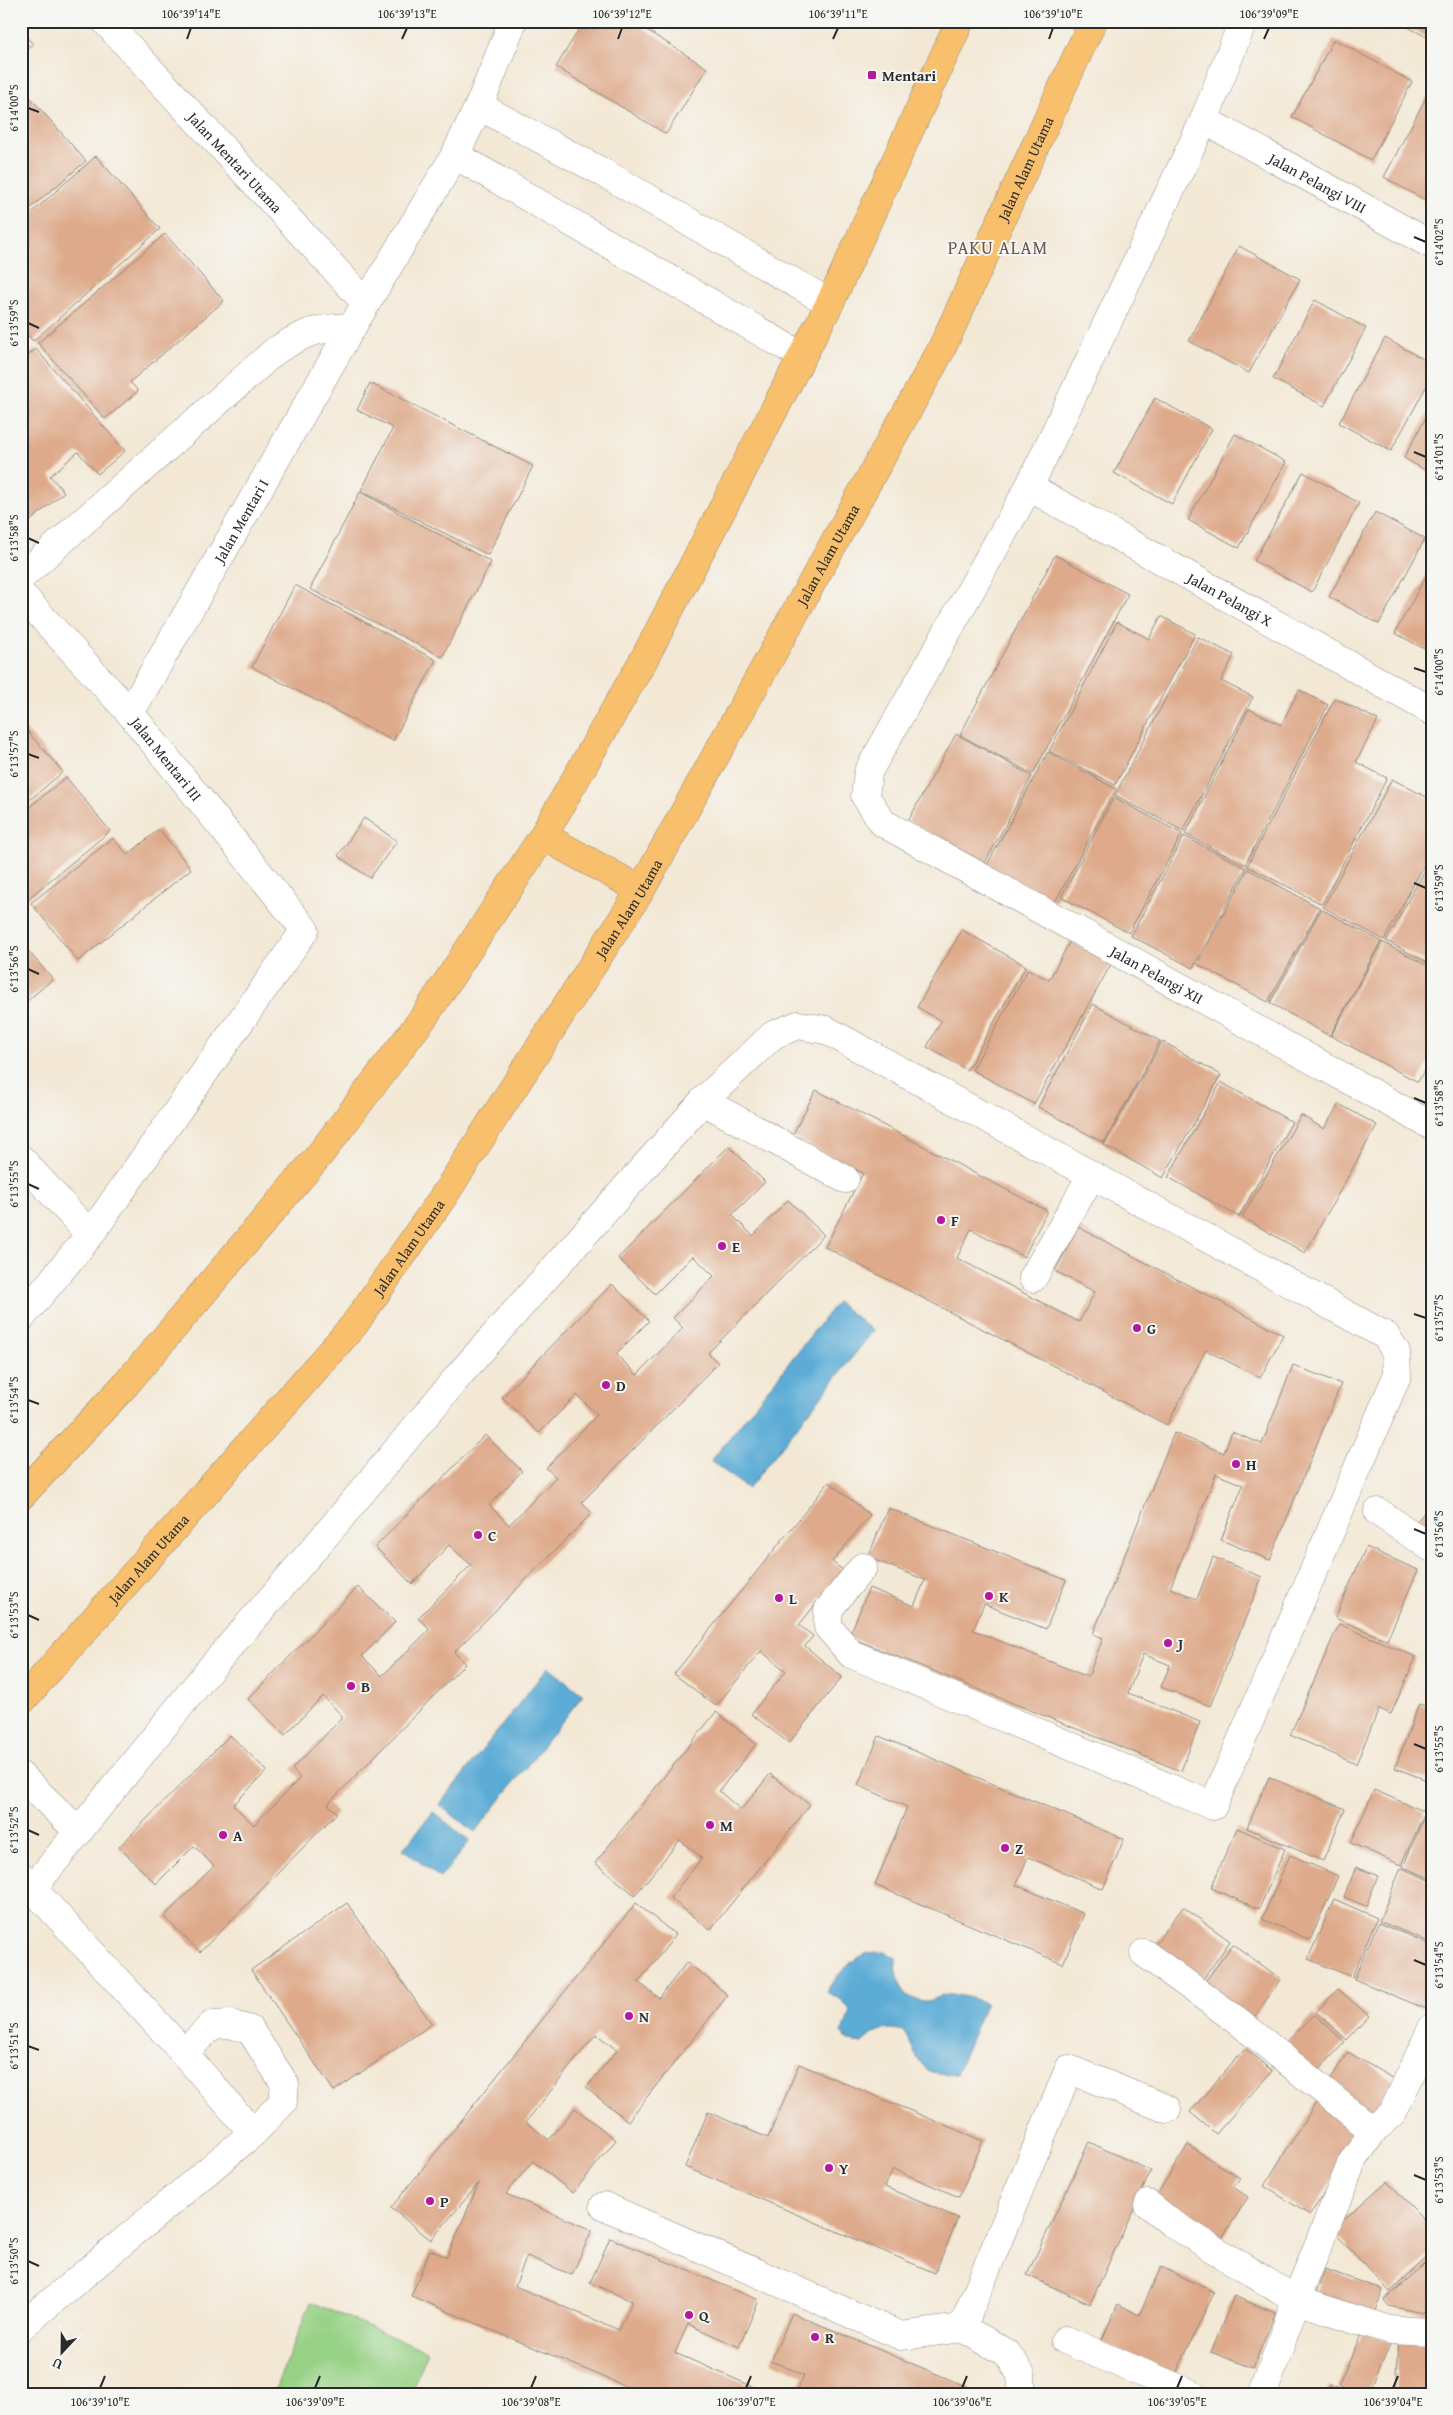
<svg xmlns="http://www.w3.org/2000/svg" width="1453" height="2415" font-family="'Gentium Book Plus',serif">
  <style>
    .green { fill: #97d286; stroke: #617e58 }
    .water { fill: #5bacd6; stroke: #436c80 }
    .building { fill: #deaa8b }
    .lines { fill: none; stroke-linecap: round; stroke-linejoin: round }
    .minor-casing { stroke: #8f8a80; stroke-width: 29 }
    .major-casing { stroke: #8f8a80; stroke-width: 29 }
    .minor { stroke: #fff; stroke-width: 28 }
    .major { stroke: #f8bf6c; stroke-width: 28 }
    .ticks { fill: none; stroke: #2b2b2b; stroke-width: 2 }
    .poi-dot { fill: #b5179e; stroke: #f6f6f2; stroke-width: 2 }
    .labels { text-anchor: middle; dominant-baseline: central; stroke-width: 4; stroke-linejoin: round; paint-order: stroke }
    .poi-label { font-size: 15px; font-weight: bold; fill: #2b2b2b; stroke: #f6f6f2; text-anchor: start }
    .street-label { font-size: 15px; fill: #2b2b2b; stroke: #f6f6f2 }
    .quarter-label { font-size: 18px; letter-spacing: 1px; fill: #6a574d; stroke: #f6f6f2 }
    .neatline { fill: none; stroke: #2b2b2b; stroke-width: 2 }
    .ticks-label { font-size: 12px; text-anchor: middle; fill: #2b2b2b }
  </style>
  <rect width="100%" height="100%" fill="#f6f6f2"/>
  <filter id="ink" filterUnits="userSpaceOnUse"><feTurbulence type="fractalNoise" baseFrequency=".02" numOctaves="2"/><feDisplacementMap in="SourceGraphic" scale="10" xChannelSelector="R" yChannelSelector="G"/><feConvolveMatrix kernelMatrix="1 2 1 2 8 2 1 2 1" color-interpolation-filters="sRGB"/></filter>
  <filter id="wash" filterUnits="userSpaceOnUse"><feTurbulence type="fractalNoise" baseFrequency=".0096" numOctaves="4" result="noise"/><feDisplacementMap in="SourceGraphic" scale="20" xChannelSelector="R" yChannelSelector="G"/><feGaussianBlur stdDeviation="1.12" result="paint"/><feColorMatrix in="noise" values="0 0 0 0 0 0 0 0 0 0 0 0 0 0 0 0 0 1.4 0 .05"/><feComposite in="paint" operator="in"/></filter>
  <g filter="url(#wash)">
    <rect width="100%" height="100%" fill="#f3e8d5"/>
    <!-- green -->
    <path class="green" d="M311,2302L428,2352L410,2394H273Z"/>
    <!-- water -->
    <g class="water">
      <path d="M837,1302L873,1331L748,1489L711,1461Z"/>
      <path d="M548,1667L583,1695L475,1832L439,1805Z"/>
      <path d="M433,1812L470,1841L440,1878L403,1849Z"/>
      <path d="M885,1952L896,1957C896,1977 900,2001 926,2001C933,2001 940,1995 948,1995C961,1994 973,1999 986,2003L956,2074C919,2079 920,2057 903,2031C885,2026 875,2030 862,2043L849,2041L841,2032L847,2021L850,2010L842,2000L826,1992C836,1977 848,1961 866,1954C871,1951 879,1953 885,1952Z"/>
    </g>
    <g id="blocks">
      <!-- building -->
      <g class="building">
        <path d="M584,21H632L707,68L666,134L556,67Z"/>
        <path d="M688,21H704L702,27Z"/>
        <path d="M1397,21H1432V40Z"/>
        <path d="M21,31L33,44L21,54Z"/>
        <path d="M1334,39L1412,82L1371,160L1292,117Z"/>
        <path d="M21,87L86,161L21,216Z"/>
        <path d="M1427,96L1432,98V204L1384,177Z"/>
        <path d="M96,156L160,229L33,341L21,328V222Z"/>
        <path d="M165,234L224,301L130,382L138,391L105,419L38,343Z"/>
        <path d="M1239,246L1300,279L1249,373L1189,341Z"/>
        <path d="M1315,300L1366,328L1324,406L1273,379Z"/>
        <path d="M1385,338L1432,364V376L1391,451L1339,423Z"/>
        <path d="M36,349L125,451L98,474L78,452L50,476L64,492L29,522L21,514V361Z"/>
        <path d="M370,383L533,466L488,555L361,491L393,428L357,410Z"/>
        <path d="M1155,398L1212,429L1172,504L1114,473Z"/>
        <path d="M1432,406V474L1404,458Z"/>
        <path d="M1235,434L1286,462L1239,548L1188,520Z"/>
        <path d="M1303,472L1359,503L1312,592L1254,561Z"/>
        <path d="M360,492L491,562L442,657L310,589Z"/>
        <path d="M1375,512L1425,539L1379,624L1329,597Z"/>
        <path d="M1055,555L1128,594L1033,774L960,735Z"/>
        <path d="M1432,565V653L1395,633Z"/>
        <path d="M295,585L436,660L393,741L252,667Z"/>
        <path d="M1161,616L1195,634L1115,785L1049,751L1117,622L1149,639Z"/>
        <path d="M1198,637L1234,655L1221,681L1253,697L1183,831L1115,795Z"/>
        <path d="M1299,690L1328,705L1245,865L1185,834L1249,709L1281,725Z"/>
        <path d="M1335,698L1378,720L1356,762L1387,778L1322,904L1247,866Z"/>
        <path d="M21,724L63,772L21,807Z"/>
        <path d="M956,734L1032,776L985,863L908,821Z"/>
        <path d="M1048,752L1116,789L1055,902L987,865Z"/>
        <path d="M66,777L110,831L25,901L21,896V814Z"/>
        <path d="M1392,779L1432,800V850L1384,940L1323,907Z"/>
        <path d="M1114,797L1182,834L1129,933L1061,897Z"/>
        <path d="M364,818L397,841L370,878L338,856Z"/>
        <path d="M159,829L191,869L78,961L31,903L113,838L128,855Z"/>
        <path d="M1184,836L1246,868L1193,968L1131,936Z"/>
        <path d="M1432,857V965L1386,941Z"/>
        <path d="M1248,869L1320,908L1268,1002L1197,964Z"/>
        <path d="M1321,909L1381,941L1330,1036L1270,1003Z"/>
        <path d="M962,930L1026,966L967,1070L927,1047L941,1021L917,1007Z"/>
        <path d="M1070,941L1111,964L1034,1104L972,1070L1028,969L1049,980Z"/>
        <path d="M1382,942L1432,968V1056L1418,1082L1331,1036Z"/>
        <path d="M21,943L53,979L21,1006Z"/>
        <path d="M1093,1004L1160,1041L1104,1143L1038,1107Z"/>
        <path d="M1162,1041L1221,1075L1163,1178L1104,1145Z"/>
        <path d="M1221,1082L1292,1122L1239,1217L1168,1177Z"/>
        <path d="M816,1090L1047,1211L1024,1257L971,1229L957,1258L1079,1322L1095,1292L1055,1271L1078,1227L1283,1335L1260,1378L1206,1350L1167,1425L825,1247L863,1173L792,1136Z"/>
        <path d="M1339,1104L1377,1125L1305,1253L1242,1217L1301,1115L1324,1129Z"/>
        <path d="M729,1146L765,1182L732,1215L753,1236L788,1200L824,1235L708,1353L718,1363L582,1502L592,1513L454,1652L465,1664L328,1804L337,1813L200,1952L164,1917L214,1866L194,1846L156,1884L119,1847L230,1735L267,1771L233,1805L254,1825L300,1778L292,1769L343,1717L323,1696L285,1735L248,1699L358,1587L395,1622L362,1656L382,1676L430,1629L418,1618L471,1565L449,1545L412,1584L375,1547L485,1435L522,1471L489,1505L509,1525L556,1477L546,1468L597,1415L577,1395L539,1433L502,1397L612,1284L649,1321L616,1354L637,1375L683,1328L673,1318L714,1276L693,1256L655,1294L618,1258Z"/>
        <path d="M1293,1365L1341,1384L1270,1560L1221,1540L1243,1485L1216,1474L1170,1588L1197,1599L1213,1557L1262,1577L1210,1706L1161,1687L1170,1665L1143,1654L1128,1693L1200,1722L1181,1771L849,1637L869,1588L914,1606L925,1580L868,1557L888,1508L1066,1580L1046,1629L984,1604L973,1630L1088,1677L1103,1638L1093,1634L1174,1433L1224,1453L1232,1432L1262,1444Z"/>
        <path d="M829,1482L870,1515L832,1562L843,1570L799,1625L813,1636L805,1646L842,1677L789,1743L751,1714L786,1671L761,1651L716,1706L674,1674Z"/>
        <path d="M1432,1504V1540L1414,1524Z"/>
        <path d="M1366,1547L1418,1570L1387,1640L1335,1618Z"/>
        <path d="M1339,1624L1416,1657L1391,1714L1379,1709L1356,1764L1290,1735Z"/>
        <path d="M1419,1704L1432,1708V1782L1395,1768Z"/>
        <path d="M716,1712L756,1744L719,1791L741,1810L770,1774L810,1805L710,1930L670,1898L702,1858L680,1840L635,1895L595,1863Z"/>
        <path d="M879,1736L1124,1839L1103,1889L1028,1857L1016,1885L1084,1914L1063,1964L875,1885L907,1807L858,1785Z"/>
        <path d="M1269,1777L1345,1809L1323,1861L1247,1828Z"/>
        <path d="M1374,1790L1425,1812L1401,1865L1351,1843Z"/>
        <path d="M1423,1819L1432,1823V1879L1403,1867Z"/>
        <path d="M1237,1828L1285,1849L1259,1909L1211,1888Z"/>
        <path d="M1290,1855L1338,1876L1310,1940L1262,1919Z"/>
        <path d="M1356,1867L1378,1876L1366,1906L1344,1897Z"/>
        <path d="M1401,1868L1432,1881V1943L1379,1921Z"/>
        <path d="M1334,1899L1377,1918L1352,1977L1308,1959Z"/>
        <path d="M347,1903L432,2024L334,2091L251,1970Z"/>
        <path d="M636,1903L676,1935L638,1982L659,1998L687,1962L728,1995L628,2121L586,2088L617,2050L596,2034L526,2122L549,2140L575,2108L616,2140L573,2193L533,2161L506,2194L592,2230L572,2275L527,2256L515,2286L619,2330L632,2301L590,2283L610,2238L759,2300L739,2347L688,2324L675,2353L770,2394H644L411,2296L430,2250L447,2257L479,2183L431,2240L391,2208Z"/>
        <path d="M1183,1907L1230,1941L1201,1982L1153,1947Z"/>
        <path d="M1378,1923L1432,1945V1995L1426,2009L1354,1979Z"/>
        <path d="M1233,1944L1281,1979L1252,2020L1203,1984Z"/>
        <path d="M1338,1989L1369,2016L1347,2040L1316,2012Z"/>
        <path d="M1314,2014L1345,2042L1313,2076L1282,2047Z"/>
        <path d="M1245,2048L1272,2071L1216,2134L1190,2112Z"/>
        <path d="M1348,2052L1402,2084L1378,2122L1324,2089Z"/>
        <path d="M799,2064L983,2141L959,2197L893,2169L885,2187L958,2218L935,2273L685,2167L708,2112L768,2138Z"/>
        <path d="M1317,2101L1364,2131L1310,2215L1264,2186Z"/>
        <path d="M1089,2142L1151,2171L1090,2304L1027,2275Z"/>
        <path d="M1188,2145L1240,2178L1233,2187L1248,2197L1219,2243L1153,2201Z"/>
        <path d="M1387,2181L1432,2228V2253L1390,2292L1332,2230Z"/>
        <path d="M1432,2258V2315L1389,2306L1384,2300Z"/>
        <path d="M1161,2267L1214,2292L1175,2376L1101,2342L1118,2304L1139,2315Z"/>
        <path d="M1325,2269L1383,2290L1371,2321L1314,2299Z"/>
        <path d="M1234,2296L1275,2313L1253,2368L1211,2352Z"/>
        <path d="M792,2313L970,2388L967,2394H796L804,2375L771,2361Z"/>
        <path d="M1363,2330L1391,2342L1368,2394H1355L1338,2386Z"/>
        <path d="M1399,2338L1432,2340V2394H1396Z"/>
        <path d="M1329,2385L1350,2394H1325Z"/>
      </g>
    </g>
  </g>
  <g filter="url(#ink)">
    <use href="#blocks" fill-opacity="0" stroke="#8f8a80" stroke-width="1"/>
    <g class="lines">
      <!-- minor casing -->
      <g class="minor-casing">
        <g id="minor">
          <path id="s1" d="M105,21L366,303"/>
          <path id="s2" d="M1243,21L1204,120L1029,487L868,772L865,796L883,823L1432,1126"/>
          <path d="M479,106L604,173L830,303"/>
          <path id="s3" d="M1204,120L1432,245"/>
          <path d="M455,155L802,356"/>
          <path id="s4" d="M1029,487L1432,711"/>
          <path d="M21,577L275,351C306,332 315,328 352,327"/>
          <path id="s5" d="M21,594L130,713L305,930L90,1235L21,1318"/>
          <path id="s6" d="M130,713L352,327L455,155L479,106L513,21"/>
          <path d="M703,1101L845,1179"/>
          <path d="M21,1159L90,1235"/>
          <path d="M1033,1278L1091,1176"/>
          <path d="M1378,1512L1432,1548"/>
          <path d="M21,1776L79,1832"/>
          <path d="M21,1876L184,2053L253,2133L21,2327"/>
          <path d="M33,1888L205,1675L336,1523L460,1374L703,1101L773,1035L798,1025L826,1030L1386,1336L1396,1352L1397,1376L1213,1806L851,1654L828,1627V1610L863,1567"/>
          <path d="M1144,1953L1238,2021L1373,2131"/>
          <path d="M184,2053L212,2025L230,2024L250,2030L285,2084L283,2102L253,2133"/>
          <path d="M1148,2204L1170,2222L1296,2300L1389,2330L1432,2332"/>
          <path d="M604,2206L901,2336L962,2328L1007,2353L1021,2374L1022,2394"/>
          <path d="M962,2328L1069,2069L1167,2109"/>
          <path d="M1065,2340L1192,2394"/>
          <path d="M1263,2394L1296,2300L1352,2162L1373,2131L1393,2112L1432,2028"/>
        </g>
      </g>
      <!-- major casing -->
      <g class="major-casing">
        <g id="major">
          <path d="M543,836L641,890"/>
          <path d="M21,1496L126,1384L321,1153L426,1014L543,836L644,659L830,303L960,21"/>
          <path id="s7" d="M21,1702L354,1325L443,1197L641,890L940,352L1093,21"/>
        </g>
      </g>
      <!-- minor -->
      <use href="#minor" class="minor"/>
      <!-- major -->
      <use href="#major" class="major"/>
    </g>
  </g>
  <!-- ticks -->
  <path class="ticks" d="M187,39L191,28M402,39L407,28M618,39L622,28M833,39L838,28M1049,39L1053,28M1264,39L1269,28M28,108L39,112M1414,237L1426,242M28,323L39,328M1414,452L1426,457M28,538L39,543M1414,668L1426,672M28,754L39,758M1414,883L1426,888M28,969L39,974M1414,1098L1426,1103M28,1184L39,1189M1414,1314L1426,1318M28,1400L39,1404M1414,1529L1426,1534M28,1615L39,1620M1414,1744L1426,1749M28,1830L39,1835M1414,1960L1426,1965M28,2046L39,2050M1414,2175L1426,2180M28,2261L39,2266M100,2388L105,2376M315,2388L320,2376M531,2388L536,2376M746,2388L751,2376M962,2388L967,2376M1177,2388L1182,2376M1393,2388L1398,2376"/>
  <!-- markers -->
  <g class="poi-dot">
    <rect x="867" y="70" width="10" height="10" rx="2.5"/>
    <circle cx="941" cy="1220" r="5"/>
    <circle cx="722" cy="1246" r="5"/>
    <circle cx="1137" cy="1328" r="5"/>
    <circle cx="606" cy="1385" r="5"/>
    <circle cx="1236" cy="1464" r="5"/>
    <circle cx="478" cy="1535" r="5"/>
    <circle cx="989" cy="1596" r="5"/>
    <circle cx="779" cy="1598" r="5"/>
    <circle cx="1168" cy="1643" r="5"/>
    <circle cx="351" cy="1686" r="5"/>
    <circle cx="710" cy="1825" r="5"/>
    <circle cx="223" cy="1835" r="5"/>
    <circle cx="1005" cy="1848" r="5"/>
    <circle cx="629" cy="2016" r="5"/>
    <circle cx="829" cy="2168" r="5"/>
    <circle cx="430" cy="2201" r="5"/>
    <circle cx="689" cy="2315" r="5"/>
    <circle cx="815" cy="2337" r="5"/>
  </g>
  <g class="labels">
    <!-- poi labels -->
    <g class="poi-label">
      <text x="882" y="75">Mentari</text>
      <text x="951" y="1220">F</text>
      <text x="732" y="1246">E</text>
      <text x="1147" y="1328">G</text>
      <text x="616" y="1385">D</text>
      <text x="1246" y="1464">H</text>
      <text x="488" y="1535">C</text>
      <text x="999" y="1596">K</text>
      <text x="789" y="1598">L</text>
      <text x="1178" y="1643">J</text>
      <text x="361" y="1686">B</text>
      <text x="720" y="1825">M</text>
      <text x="233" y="1835">A</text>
      <text x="1015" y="1848">Z</text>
      <text x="639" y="2016">N</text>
      <text x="839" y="2168">Y</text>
      <text x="440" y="2201">P</text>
      <text x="699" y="2315">Q</text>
      <text x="825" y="2337">R</text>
    </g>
    <!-- street labels -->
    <g class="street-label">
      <text stroke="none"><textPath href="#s1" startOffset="192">Jalan Mentari Utama</textPath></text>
      <text stroke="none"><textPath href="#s7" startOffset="1842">Jalan Alam Utama</textPath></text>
      <text stroke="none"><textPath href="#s3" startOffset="130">Jalan Pelangi VIII</textPath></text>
      <text stroke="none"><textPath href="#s6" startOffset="222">Jalan Mentari I</textPath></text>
      <text stroke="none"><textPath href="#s7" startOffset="1408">Jalan Alam Utama</textPath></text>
      <text stroke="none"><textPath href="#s4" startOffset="230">Jalan Pelangi X</textPath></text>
      <text stroke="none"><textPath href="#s5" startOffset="220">Jalan Mentari III</textPath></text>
      <text stroke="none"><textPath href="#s7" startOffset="1002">Jalan Alam Utama</textPath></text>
      <text stroke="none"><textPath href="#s2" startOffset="1210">Jalan Pelangi XII</textPath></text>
      <text stroke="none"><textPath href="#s7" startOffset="598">Jalan Alam Utama</textPath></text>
      <text stroke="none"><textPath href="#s7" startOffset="192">Jalan Alam Utama</textPath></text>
    </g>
    <!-- quarter labels -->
    <g class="quarter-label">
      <text x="998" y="247">PAKU ALAM</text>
    </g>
  </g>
  <!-- margin -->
  <rect width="1453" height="2415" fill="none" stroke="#f6f6f2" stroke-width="55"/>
  <!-- north arrow -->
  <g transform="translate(62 2352) rotate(202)" stroke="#f6f6f2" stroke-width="4" paint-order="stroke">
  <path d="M0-4L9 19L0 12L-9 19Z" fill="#2b2b2b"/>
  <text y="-8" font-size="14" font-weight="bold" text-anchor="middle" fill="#2b2b2b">U</text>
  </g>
  <rect x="28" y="28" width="1398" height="2360" class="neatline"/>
  <g class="ticks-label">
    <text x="191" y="18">106°39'14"E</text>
    <text x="407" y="18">106°39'13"E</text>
    <text x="622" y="18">106°39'12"E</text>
    <text x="838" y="18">106°39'11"E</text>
    <text x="1053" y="18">106°39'10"E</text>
    <text x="1269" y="18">106°39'09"E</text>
    <text transform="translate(14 108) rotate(-90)" y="4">6°14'00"S</text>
    <text transform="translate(1439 242) rotate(-90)" y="4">6°14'02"S</text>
    <text transform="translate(14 323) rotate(-90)" y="4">6°13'59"S</text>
    <text transform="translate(1439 457) rotate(-90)" y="4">6°14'01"S</text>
    <text transform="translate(14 538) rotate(-90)" y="4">6°13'58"S</text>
    <text transform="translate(1439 672) rotate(-90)" y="4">6°14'00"S</text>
    <text transform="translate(14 754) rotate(-90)" y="4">6°13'57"S</text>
    <text transform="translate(1439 888) rotate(-90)" y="4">6°13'59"S</text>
    <text transform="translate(14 969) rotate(-90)" y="4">6°13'56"S</text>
    <text transform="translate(1439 1103) rotate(-90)" y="4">6°13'58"S</text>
    <text transform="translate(14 1184) rotate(-90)" y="4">6°13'55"S</text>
    <text transform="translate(1439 1318) rotate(-90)" y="4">6°13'57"S</text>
    <text transform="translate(14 1400) rotate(-90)" y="4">6°13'54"S</text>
    <text transform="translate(1439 1534) rotate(-90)" y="4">6°13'56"S</text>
    <text transform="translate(14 1615) rotate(-90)" y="4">6°13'53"S</text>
    <text transform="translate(1439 1749) rotate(-90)" y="4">6°13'55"S</text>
    <text transform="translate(14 1830) rotate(-90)" y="4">6°13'52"S</text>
    <text transform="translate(1439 1965) rotate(-90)" y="4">6°13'54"S</text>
    <text transform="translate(14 2046) rotate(-90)" y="4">6°13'51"S</text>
    <text transform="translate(1439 2180) rotate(-90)" y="4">6°13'53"S</text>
    <text transform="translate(14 2261) rotate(-90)" y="4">6°13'50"S</text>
    <text x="100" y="2406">106°39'10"E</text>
    <text x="315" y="2406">106°39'09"E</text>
    <text x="531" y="2406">106°39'08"E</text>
    <text x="746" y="2406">106°39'07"E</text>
    <text x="962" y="2406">106°39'06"E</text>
    <text x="1177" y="2406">106°39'05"E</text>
    <text x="1393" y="2406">106°39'04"E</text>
  </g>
</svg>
